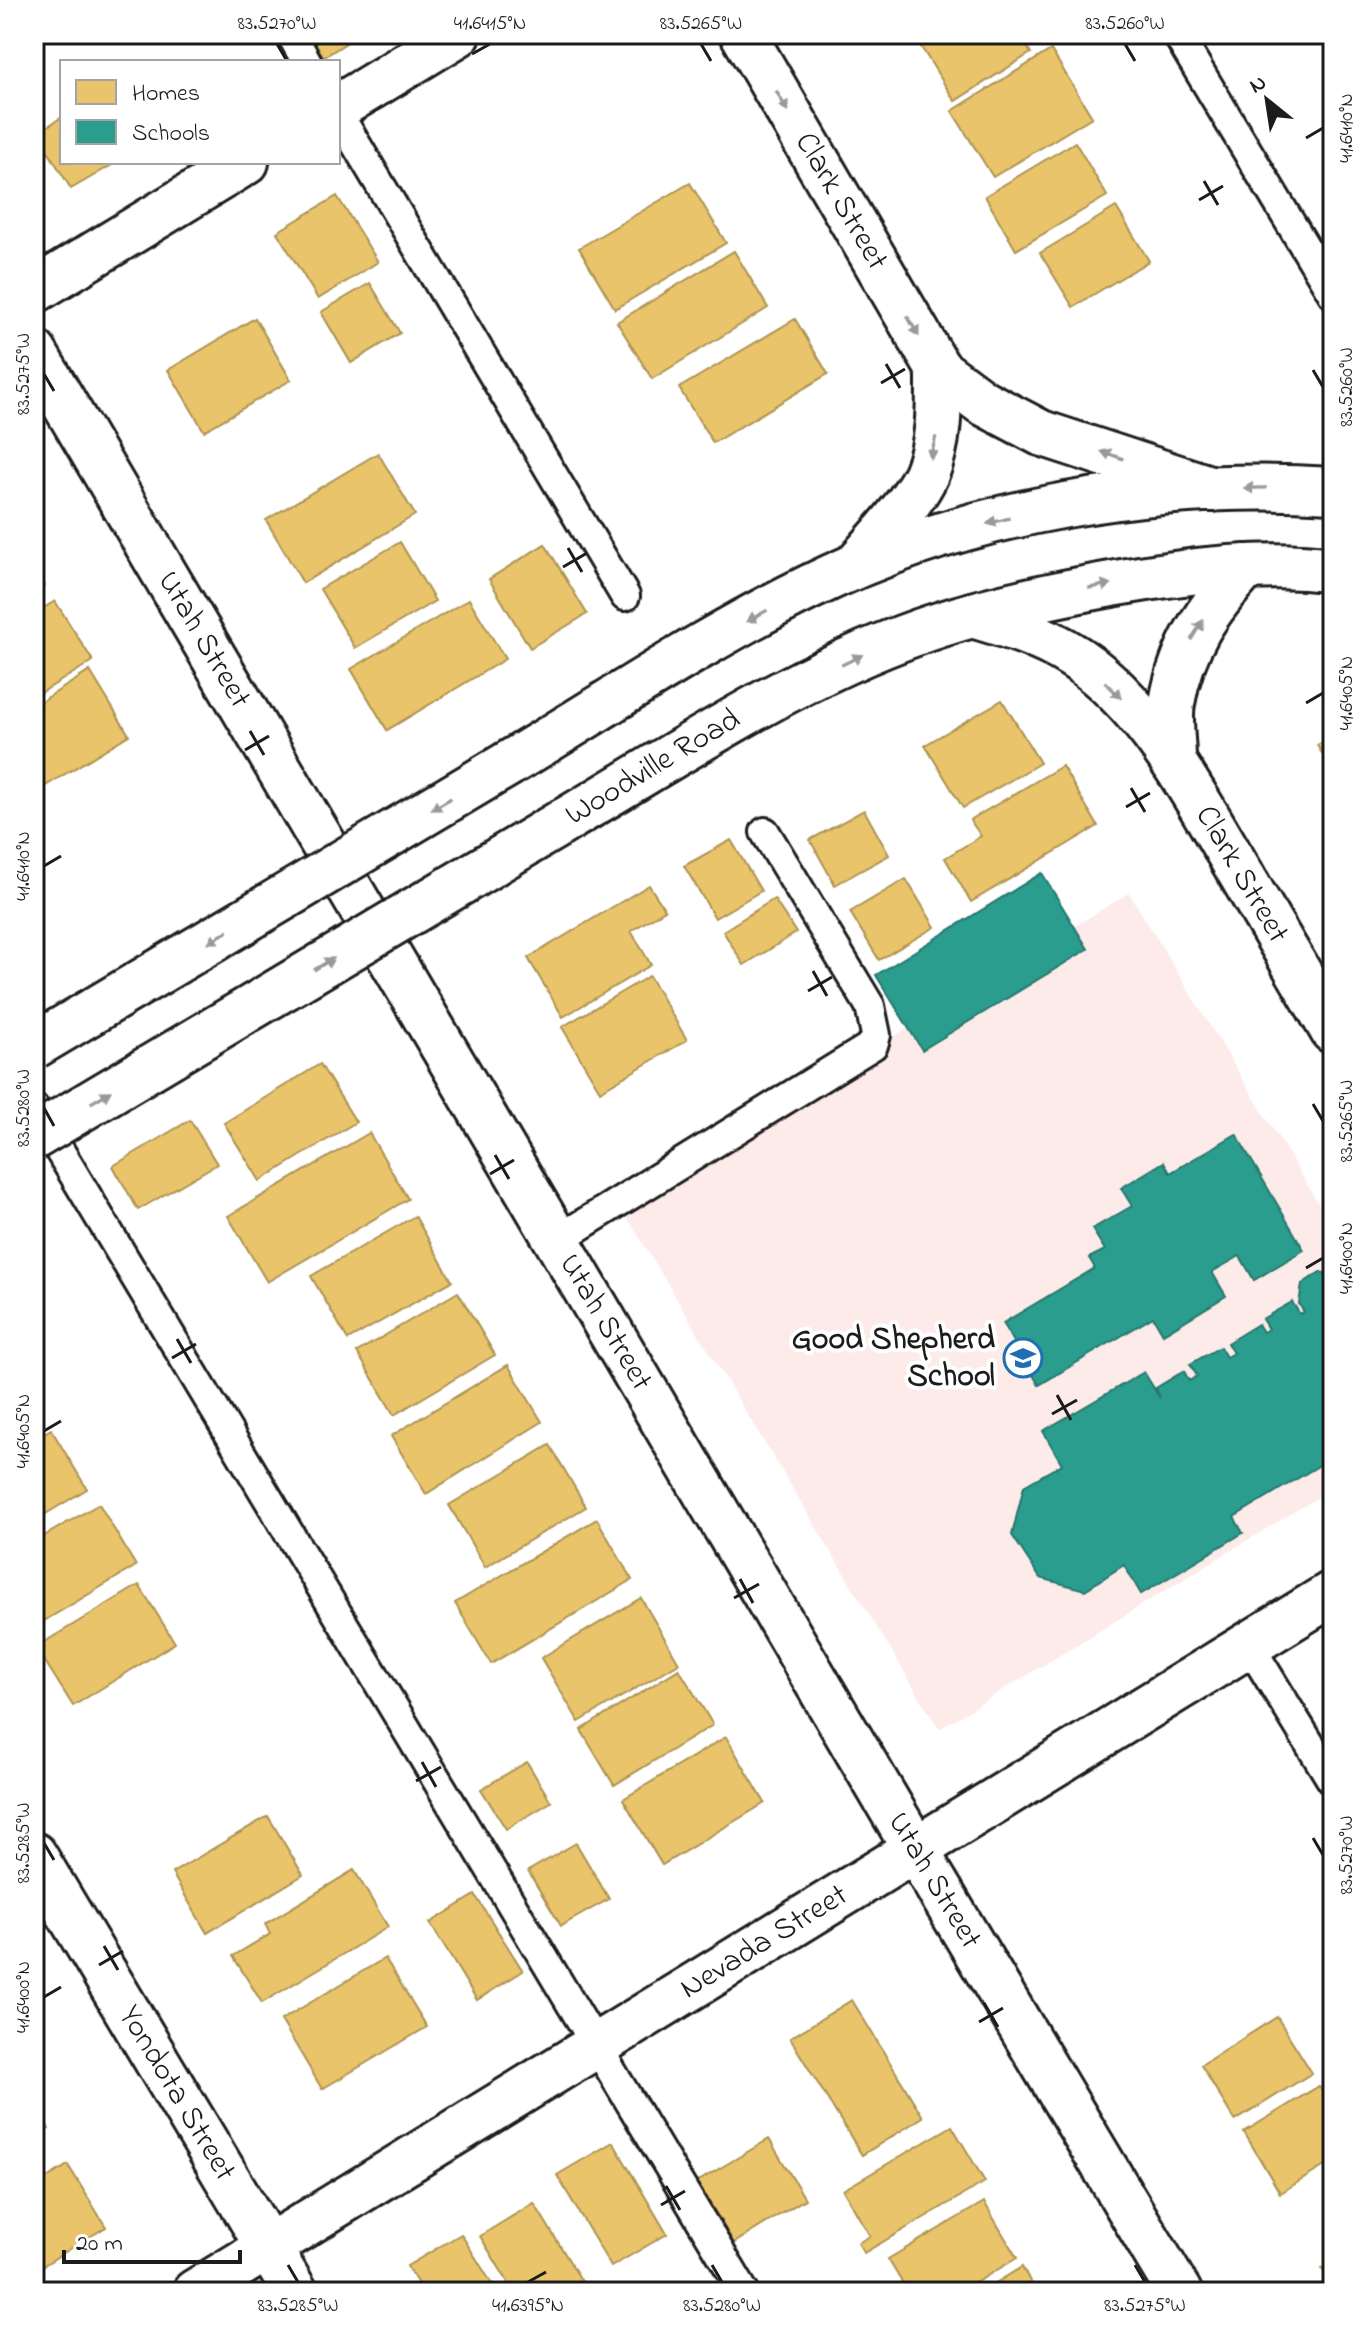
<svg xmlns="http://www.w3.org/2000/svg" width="1367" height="2326" font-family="'Indie Flower',sans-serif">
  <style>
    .built { fill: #fdebea }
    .homes { fill: #e9c46a; stroke: #ac9253; stroke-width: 2 }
    .schools { fill: #2a9d8f; stroke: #26766c; stroke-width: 2 }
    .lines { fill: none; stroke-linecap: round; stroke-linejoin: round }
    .service-casing { stroke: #1c1c1c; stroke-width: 34 }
    .minor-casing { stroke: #1c1c1c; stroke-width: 50 }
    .primary-casing { stroke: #1c1c1c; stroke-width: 50 }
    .service { stroke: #fff; stroke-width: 28 }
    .minor { stroke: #fff; stroke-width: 44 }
    .primary { stroke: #fff; stroke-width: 44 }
    .primary-bridge-casing { stroke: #1c1c1c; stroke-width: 50; stroke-linecap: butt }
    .primary-bridge { stroke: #fff; stroke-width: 44 }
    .oneway { fill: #999 }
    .ticks { fill: none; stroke: #1c1c1c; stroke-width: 3 }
    .labels { text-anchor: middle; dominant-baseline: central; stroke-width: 8; stroke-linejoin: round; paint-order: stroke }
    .street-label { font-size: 32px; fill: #1c1c1c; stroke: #fff }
    .poi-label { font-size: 32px; font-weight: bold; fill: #1c1c1c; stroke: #fff; text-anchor: end }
    .neatline { fill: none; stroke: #1c1c1c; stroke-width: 3 }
    .ticks-label { font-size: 20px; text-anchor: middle; fill: #1c1c1c }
  </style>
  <rect width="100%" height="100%" fill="#fff"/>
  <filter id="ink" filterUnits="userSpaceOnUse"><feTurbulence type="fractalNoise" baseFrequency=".0125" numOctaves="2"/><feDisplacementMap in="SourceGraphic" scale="16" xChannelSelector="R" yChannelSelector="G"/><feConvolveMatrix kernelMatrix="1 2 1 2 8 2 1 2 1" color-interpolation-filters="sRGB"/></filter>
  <g filter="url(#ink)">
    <!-- built -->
    <path class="built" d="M1129,893L1333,1227V1488L939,1729L619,1204Z"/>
    <!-- homes -->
    <g class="homes">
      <path d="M309,34H360L324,57Z"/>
      <path d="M923,34H1019L1031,53L955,101L916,39Z"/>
      <path d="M1051,50L1092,117L993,177L952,111Z"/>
      <path d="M62,117V162H117L71,189L37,133Z"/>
      <path d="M1075,142L1107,196L1016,250L985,196Z"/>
      <path d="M690,183L726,243L615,309L579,248Z"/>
      <path d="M337,196L378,262L318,299L277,232Z"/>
      <path d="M1116,207L1149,261L1073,307L1040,253Z"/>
      <path d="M734,251L768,308L652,379L617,322Z"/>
      <path d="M370,283L400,333L351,363L321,312Z"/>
      <path d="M255,318L291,380L204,431L168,370Z"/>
      <path d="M795,319L828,374L713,443L679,388Z"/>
      <path d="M378,453L415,515L303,583L266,520Z"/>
      <path d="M400,542L435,601L355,648L320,589Z"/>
      <path d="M545,544L587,614L530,648L489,579Z"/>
      <path d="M34,569L44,586L34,592Z"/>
      <path d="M469,599L505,659L387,730L351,669Z"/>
      <path d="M55,601L93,661L34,697V614Z"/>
      <path d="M90,671L129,735L34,793V706Z"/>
      <path d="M1002,700L1040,763L963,808L925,745Z"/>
      <path d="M1333,736V772L1317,745Z"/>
      <path d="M1062,766L1098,826L971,902L945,858L981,836L970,820Z"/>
      <path d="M864,810L889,855L835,885L810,840Z"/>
      <path d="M731,840L761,891L715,918L684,866Z"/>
      <path d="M906,879L935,927L879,960L850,912Z"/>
      <path d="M649,885L665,910L631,931L651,965L563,1017L528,958Z"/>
      <path d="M774,899L796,933L744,965L723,931Z"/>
      <path d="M649,976L687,1040L600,1091L562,1027Z"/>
      <path d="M320,1064L356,1122L260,1181L224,1123Z"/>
      <path d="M190,1120L217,1164L138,1210L113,1166Z"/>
      <path d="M369,1133L408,1199L267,1282L228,1216Z"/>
      <path d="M415,1216L452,1281L348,1340L311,1276Z"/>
      <path d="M458,1292L495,1355L394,1415L357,1352Z"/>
      <path d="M508,1365L542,1422L426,1494L391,1436Z"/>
      <path d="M51,1429L87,1489L34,1521V1439Z"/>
      <path d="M550,1445L586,1507L485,1567L449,1505Z"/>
      <path d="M99,1504L136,1566L34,1627V1542Z"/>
      <path d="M597,1519L632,1580L491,1664L455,1603Z"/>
      <path d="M139,1585L175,1643L73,1706L36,1647Z"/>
      <path d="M641,1598L679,1663L579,1722L541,1658Z"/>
      <path d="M679,1669L713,1725L614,1785L581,1730Z"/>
      <path d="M726,1737L765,1803L662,1865L623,1799Z"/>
      <path d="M527,1762L551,1802L506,1829L481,1789Z"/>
      <path d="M268,1816L303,1875L207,1933L172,1873Z"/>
      <path d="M576,1843L609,1899L561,1926L528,1871Z"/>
      <path d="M354,1870L388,1927L262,2003L233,1956L270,1934L265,1924Z"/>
      <path d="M475,1895L523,1971L477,2000L430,1923Z"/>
      <path d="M385,1958L427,2027L322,2089L281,2020Z"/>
      <path d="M852,2000L923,2117L862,2155L790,2038Z"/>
      <path d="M1277,2017L1312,2073L1235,2121L1201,2065Z"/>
      <path d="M1319,2086L1333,2109V2161L1280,2193L1244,2132Z"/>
      <path d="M34,2104L49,2129L34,2138Z"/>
      <path d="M952,2126L985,2182L864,2253L858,2243L870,2236L843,2190Z"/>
      <path d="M769,2139L805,2199L734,2243L697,2182Z"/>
      <path d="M613,2142L667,2234L611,2267L557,2175Z"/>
      <path d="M68,2165L106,2227L34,2271V2186Z"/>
      <path d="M984,2202L1017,2258L960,2292H908L888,2259Z"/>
      <path d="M534,2203L584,2285L573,2292H514L480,2236Z"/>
      <path d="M461,2234L497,2292H423L407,2266Z"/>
      <path d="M1333,2262V2287L1322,2269Z"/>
      <path d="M1022,2267L1036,2292H981Z"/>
    </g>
    <!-- schools -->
    <g class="schools">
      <path d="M1042,873L1088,949L922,1050L876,975Z"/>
      <path d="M1236,1134L1304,1250L1254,1280L1240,1256L1212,1272L1226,1296L1163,1334L1153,1317L1039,1385L1003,1323L1095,1268L1089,1258L1105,1250L1092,1229L1132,1206L1121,1188L1164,1162L1170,1173Z"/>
      <path d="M1320,1272L1333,1275V1457L1234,1517L1243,1533L1141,1594L1124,1565L1085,1590L1040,1578L1012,1535L1024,1486L1062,1464L1043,1431L1144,1372L1160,1398L1156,1388L1184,1371L1189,1381L1197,1376L1190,1364L1220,1347L1226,1357L1233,1353L1227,1343L1258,1324L1263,1332L1268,1329L1262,1319L1292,1302L1300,1314L1304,1312L1299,1304L1302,1284Z"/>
    </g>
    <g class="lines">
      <!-- service casing -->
      <g class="service-casing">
        <g id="service">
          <path d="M291,34L307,62"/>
          <path d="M1177,34L1333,294"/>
          <path d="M338,114L625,596"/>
          <path d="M34,1108L744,2292"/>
          <path d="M557,1240L873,1045L876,1035L870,1006L765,832"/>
          <path d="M1249,1645L1333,1782"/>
        </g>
      </g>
      <!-- minor casing -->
      <g class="minor-casing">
        <g id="minor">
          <path id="s1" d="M743,34L939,370L982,402L1041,433L1212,489"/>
          <path d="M338,107L458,34"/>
          <path d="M34,291L246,162"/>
          <path id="s2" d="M34,352L915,1849L1179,2292"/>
          <path d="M855,566C876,542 914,501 926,474C940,441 939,405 939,370"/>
          <path id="s3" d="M972,615C1014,627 1054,640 1089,667C1152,716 1191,789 1231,857C1265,915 1299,973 1333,1031"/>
          <path d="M1173,759C1173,741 1169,720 1172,703C1182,645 1208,609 1246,567"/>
          <path id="s4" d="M34,1855L295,2292"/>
          <path id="s5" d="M195,2292L1333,1593"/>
        </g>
      </g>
      <!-- primary casing -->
      <g class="primary-casing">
        <g id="primary">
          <path d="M508,764C608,704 707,637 812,586C968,510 1160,478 1333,490"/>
          <path id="s6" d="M564,821C685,750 805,668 939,625C1000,605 1065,592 1128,581C1194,570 1266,561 1333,570"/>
        </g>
      </g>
      <!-- service -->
      <use href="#service" class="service"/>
      <!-- minor -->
      <use href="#minor" class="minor"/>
      <!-- primary -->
      <use href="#primary" class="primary"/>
      <!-- primary-bridge casing -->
      <g class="primary-bridge-casing">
        <g id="primary-bridge">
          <path d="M34,1046L508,764"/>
          <path d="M34,1137L564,821"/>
        </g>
      </g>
      <!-- primary-bridge -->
      <use href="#primary-bridge" class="primary-bridge"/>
    </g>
    <!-- one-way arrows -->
    <defs><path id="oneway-solid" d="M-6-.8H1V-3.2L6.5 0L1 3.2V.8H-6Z" transform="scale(2)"/></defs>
    <g class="oneway">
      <use href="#oneway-solid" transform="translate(782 101) rotate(60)"/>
      <use href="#oneway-solid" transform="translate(913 326) rotate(60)"/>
      <use href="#oneway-solid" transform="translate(933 448) rotate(104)"/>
      <use href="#oneway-solid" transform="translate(1112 455) rotate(-161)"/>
      <use href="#oneway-solid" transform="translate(1255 488) rotate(179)"/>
      <use href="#oneway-solid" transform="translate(998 521) rotate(166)"/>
      <use href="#oneway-solid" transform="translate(1100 586) rotate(-10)"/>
      <use href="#oneway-solid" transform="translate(757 616) rotate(151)"/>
      <use href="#oneway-solid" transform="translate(1197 630) rotate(-59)"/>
      <use href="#oneway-solid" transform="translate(852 660) rotate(-26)"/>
      <use href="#oneway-solid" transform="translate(1113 690) rotate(45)"/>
      <use href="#oneway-solid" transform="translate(441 804) rotate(149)"/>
      <use href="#oneway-solid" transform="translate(218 937) rotate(149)"/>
      <use href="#oneway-solid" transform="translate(324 964) rotate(-31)"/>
      <use href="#oneway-solid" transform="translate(101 1097) rotate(-31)"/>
    </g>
  </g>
  <!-- ticks -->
  <path class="ticks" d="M277,44L287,61M701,44L711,61M1125,44L1135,61M472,54L490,44M1306,138L1323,128M1204,181L1218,205M1199,200L1223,186M886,364L900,388M1313,370L1323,387M44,374L54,391M881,383L905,369M568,548L582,572M563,567L587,553M1306,703L1323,693M250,731L264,755M245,750L269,736M1131,788L1145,812M1126,807L1150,793M44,866L61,856M813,971L827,996M808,991L832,977M1313,1104L1323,1121M44,1108L54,1126M495,1155L509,1179M490,1174L514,1160M1306,1268L1323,1258M177,1339L191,1363M172,1358L196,1344M1057,1395L1071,1420M1052,1414L1077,1400M44,1431L61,1421M740,1579L753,1603M734,1598L759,1584M422,1762L436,1787M416,1781L441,1767M1313,1838L1323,1855M44,1843L54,1860M104,1946L118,1970M99,1965L123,1951M44,1997L61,1987M984,2003L998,2027M979,2022L1003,2008M666,2186L680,2210M661,2205L685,2191M288,2265L298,2282M712,2265L722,2282M1135,2265L1145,2282M528,2282L546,2272"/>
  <!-- icons -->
  <defs>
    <g id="school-ring" transform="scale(2)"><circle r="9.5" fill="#fff" stroke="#1f6fb2" stroke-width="1.5"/><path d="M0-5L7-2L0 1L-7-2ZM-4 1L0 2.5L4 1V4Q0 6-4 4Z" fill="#1f6fb2"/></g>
  </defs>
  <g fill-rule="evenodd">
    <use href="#school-ring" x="1023" y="1358"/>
  </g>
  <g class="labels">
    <!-- street labels -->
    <g class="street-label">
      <text stroke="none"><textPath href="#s1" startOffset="194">Clark Street</textPath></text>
      <text stroke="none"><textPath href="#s2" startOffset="334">Utah Street</textPath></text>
      <text stroke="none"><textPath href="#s6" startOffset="104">Woodville Road</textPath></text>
      <text stroke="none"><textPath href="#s3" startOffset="388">Clark Street</textPath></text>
      <text stroke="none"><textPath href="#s2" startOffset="1126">Utah Street</textPath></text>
      <text stroke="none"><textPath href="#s2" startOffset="1774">Utah Street</textPath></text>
      <text stroke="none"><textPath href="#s5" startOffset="668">Nevada Street</textPath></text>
      <text stroke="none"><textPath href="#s4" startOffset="278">Yondota Street</textPath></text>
    </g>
    <!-- poi labels -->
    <g class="poi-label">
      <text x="995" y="1340">Good Shepherd<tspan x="995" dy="37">School</tspan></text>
    </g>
  </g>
  <!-- margin -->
  <rect width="1367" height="2326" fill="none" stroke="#fff" stroke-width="88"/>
  <!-- legend -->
  <rect x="60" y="60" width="280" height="104" fill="#ffffff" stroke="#a4a4a4" stroke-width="2"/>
  <rect x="76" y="80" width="40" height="24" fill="#e9c46a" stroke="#a4a4a4" stroke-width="2"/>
  <text x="132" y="100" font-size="24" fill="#1c1c1c">Homes</text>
  <rect x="76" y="120" width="40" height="24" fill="#2a9d8f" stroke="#a4a4a4" stroke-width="2"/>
  <text x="132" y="140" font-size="24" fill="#1c1c1c">Schools</text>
  <!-- north arrow -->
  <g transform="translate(1267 100) rotate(330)" stroke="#ffffff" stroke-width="6" paint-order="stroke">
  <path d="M0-6L14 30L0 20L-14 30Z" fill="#1c1c1c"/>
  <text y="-12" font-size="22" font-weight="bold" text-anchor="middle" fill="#1c1c1c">N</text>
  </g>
  <!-- scale -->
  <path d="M64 2250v12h176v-12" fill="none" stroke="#1c1c1c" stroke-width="4"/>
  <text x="76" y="2250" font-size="24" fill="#1c1c1c" stroke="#ffffff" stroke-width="6" paint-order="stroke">20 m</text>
  <rect x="44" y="44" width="1279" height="2238" class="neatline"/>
  <g class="ticks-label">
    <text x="277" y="29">83.5270°W</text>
    <text x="490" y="29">41.6415°N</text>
    <text x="701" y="29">83.5265°W</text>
    <text x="1125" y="29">83.5260°W</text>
    <text transform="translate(1345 128) rotate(-90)" y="7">41.6410°N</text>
    <text transform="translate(22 374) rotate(-90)" y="7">83.5275°W</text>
    <text transform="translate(1345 387) rotate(-90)" y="7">83.5260°W</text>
    <text transform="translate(1345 693) rotate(-90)" y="7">41.6405°N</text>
    <text transform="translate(22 866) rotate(-90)" y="7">41.6410°N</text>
    <text transform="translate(22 1108) rotate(-90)" y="7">83.5280°W</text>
    <text transform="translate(1345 1121) rotate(-90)" y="7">83.5265°W</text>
    <text transform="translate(1345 1258) rotate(-90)" y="7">41.6400°N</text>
    <text transform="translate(22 1431) rotate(-90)" y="7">41.6405°N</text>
    <text transform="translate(22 1843) rotate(-90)" y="7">83.5285°W</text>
    <text transform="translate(1345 1855) rotate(-90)" y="7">83.5270°W</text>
    <text transform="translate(22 1997) rotate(-90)" y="7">41.6400°N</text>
    <text x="298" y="2311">83.5285°W</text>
    <text x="528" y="2311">41.6395°N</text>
    <text x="722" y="2311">83.5280°W</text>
    <text x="1145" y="2311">83.5275°W</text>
  </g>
</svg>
